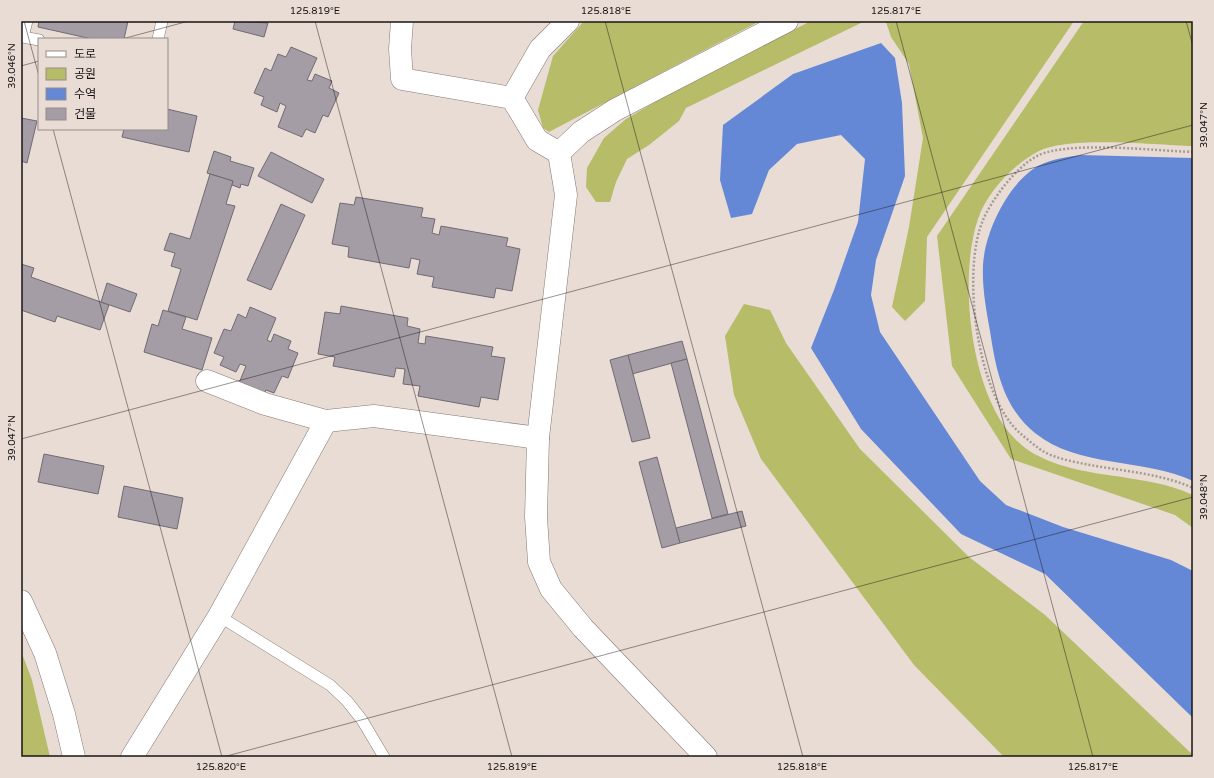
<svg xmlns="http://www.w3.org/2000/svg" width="1214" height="778" font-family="'Varela Round','Noto Sans KR',sans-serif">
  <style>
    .green { fill: #b6bc68 }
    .water { fill: #6488d6 }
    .building { fill: #a59da6; stroke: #726a73 }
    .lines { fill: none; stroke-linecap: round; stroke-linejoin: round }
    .service-casing { stroke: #847973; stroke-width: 12 }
    .minor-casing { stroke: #847973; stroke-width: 23 }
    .primary-casing { stroke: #847973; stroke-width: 23 }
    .path { stroke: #a59b95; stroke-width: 2.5; stroke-dasharray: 2 2; stroke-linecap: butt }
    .service { stroke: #fff; stroke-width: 11 }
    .minor { stroke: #fff; stroke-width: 22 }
    .primary { stroke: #fff; stroke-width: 22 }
    .ticks { fill: none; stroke: #191513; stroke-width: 1; stroke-opacity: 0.45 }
    .neatline { fill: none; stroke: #191513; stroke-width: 1.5 }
    .ticks-label { font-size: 10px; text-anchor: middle; fill: #191513 }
  </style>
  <rect width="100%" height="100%" fill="#e9dcd5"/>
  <!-- green -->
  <g class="green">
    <path d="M584,21H760L549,132L543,128L538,110L553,56Z"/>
    <path d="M811,21H865L686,108L679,121L649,145L627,159L616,182L610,202H596L586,187L587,168L604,138L626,119L684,85Z"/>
    <path d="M889,21H1074L927,237L925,301L905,321L892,307L909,227L923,138L909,64L891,37L886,22Z"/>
    <path d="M1084,21H1193V146C1156,145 1067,135 1037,152C1012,166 987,192 978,219C958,277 970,395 1016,440C1060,483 1139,469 1193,495V528L1175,515L1011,459L952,366L937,236Z"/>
    <path d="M744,304L770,310L786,343L860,449L969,557L1045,615L1193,755V757H1004L914,665L761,459L734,395L725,336Z"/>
    <path d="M21,651L32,680L50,757H21Z"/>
  </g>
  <!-- water -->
  <g class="water">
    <path d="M881,43L895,58L902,103L905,176L876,260L871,295L880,332L980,481L1006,505L1063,527L1171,560L1193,571V718L1045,574L961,534L861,429L811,348L834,290L858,222L865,159L841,135L797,144L769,170L752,214L731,218L720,180L723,125L793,74Z"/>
    <path d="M1081,155L1193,158V481C1144,458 1078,468 1035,433C1003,407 996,370 990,331C986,309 982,287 983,265C985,231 1009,181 1040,165C1052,159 1067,157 1081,155Z"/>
  </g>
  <!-- building -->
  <g class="building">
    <path d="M39,21H128L124,39H92L38,27Z"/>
    <path d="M235,21L268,23L264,37L233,29Z"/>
    <path d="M291,47L317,58L307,80L312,81L315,74L332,81L329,88L339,93L328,117L323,115L315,133L306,129L302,137L278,127L286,106L280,103L277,112L261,105L264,97L254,93L265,68L271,71L278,54L286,57Z"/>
    <path d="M167,109L197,116L189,152L122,137L124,129H167Z"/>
    <path d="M21,118L37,121L27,163L21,161Z"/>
    <path d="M214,151L231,157L230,161L254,168L248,186L241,184L240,188L232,185L233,181L207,173Z"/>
    <path d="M271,152L324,179L312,203L258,176Z"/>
    <path d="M210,174L233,181L226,204L235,206L197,320L168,311L181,269L171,266L175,253L164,250L170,233L190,239Z"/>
    <path d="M356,197L423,208L421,217L435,219L432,233L439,235L441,226L508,238L506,246L520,249L512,291L496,288L494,298L432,287L434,277L417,274L420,260L411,258L409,268L348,257L349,247L332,244L340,203L354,205Z"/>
    <path d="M281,204L305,215L271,290L247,280Z"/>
    <path d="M21,264L34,268L31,277L109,305L100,330L57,316L55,322L21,310Z"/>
    <path d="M107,283L137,294L130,312L101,302Z"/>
    <path d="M341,306L408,318L407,326L420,329L418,343L425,344L426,336L493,347L491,356L505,358L498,400L481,397L479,407L418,396L420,386L403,384L405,369L396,368L394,377L333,366L335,357L318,354L325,312L340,314Z"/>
    <path d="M250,307L276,318L267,340L271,342L274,334L291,341L288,349L298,353L288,378L282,376L274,393L266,390L262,398L237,388L246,366L240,364L236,372L220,365L224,357L214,353L224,329L231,331L238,314L246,318Z"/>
    <path d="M163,310L186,317L182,329L212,338L202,370L144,352L152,324L158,326Z"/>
    <path d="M682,341L687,359L632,374L628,355Z"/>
    <path d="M628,355L650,438L632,442L610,360Z"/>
    <path d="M687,359L728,514L712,518L671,363Z"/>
    <path d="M44,454L104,466L98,494L38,482Z"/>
    <path d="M657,457L680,543L662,548L639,462Z"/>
    <path d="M124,486L183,498L177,529L118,517Z"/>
    <path d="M742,511L746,526L680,543L676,528Z"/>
  </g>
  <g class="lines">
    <!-- service casing -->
    <g class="service-casing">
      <g id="service">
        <path d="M27,21L23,37L39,40"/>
        <path d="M158,39L162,21"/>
        <path d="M219,616L330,685L347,701L362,720L384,757"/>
      </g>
    </g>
    <!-- minor casing -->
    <g class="minor-casing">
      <g id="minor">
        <path d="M402,21L400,49L402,79L512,98L537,140L559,153L581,132L615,110L787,21"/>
        <path d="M512,98L540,49L568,21"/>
        <path d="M559,153L566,195L538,438L536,517L539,562L551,589L583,628L706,757"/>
        <path d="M207,381L265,404L326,421L374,416L538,438"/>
        <path d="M132,757L219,616L326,421"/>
      </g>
    </g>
    <!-- primary casing -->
    <g class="primary-casing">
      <path id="primary" d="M21,601L45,653L64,714L74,757"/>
    </g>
    <!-- path -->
    <path class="path" d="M1193,152C1156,151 1068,140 1037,156C1016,167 992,199 983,220C961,272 977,397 1021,434C1027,439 1034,445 1041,450C1054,458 1070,461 1085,464C1120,471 1160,473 1193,488"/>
    <!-- service -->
    <use href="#service" class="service"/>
    <!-- minor -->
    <use href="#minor" class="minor"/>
    <!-- primary -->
    <use href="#primary" class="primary"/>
  </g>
  <!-- ticks -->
  <path class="ticks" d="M24,21L39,76M315,21L512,757M605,21L803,757M896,21L1093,757M1186,21L1193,46M122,39L189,21M21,66L39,61M53,129L222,757M21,439L1193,125M223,757L1193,497"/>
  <!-- border -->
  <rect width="1214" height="778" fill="none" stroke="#e9dcd5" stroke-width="44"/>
  <!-- legend -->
  <rect x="38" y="38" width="130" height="92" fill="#e9dcd5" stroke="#968c87"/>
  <rect x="46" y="51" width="20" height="6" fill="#ffffff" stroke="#968c87"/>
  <text x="74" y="58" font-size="12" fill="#191513">도로</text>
  <rect x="46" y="68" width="20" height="12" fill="#b6bc68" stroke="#968c87"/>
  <text x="74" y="78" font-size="12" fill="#191513">공원</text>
  <rect x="46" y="88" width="20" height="12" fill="#6488d6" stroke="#968c87"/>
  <text x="74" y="98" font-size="12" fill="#191513">수역</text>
  <rect x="46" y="108" width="20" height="12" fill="#a59da6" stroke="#968c87"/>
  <text x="74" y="118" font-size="12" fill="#191513">건물</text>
  <rect x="22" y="22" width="1170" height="734" class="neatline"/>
  <g class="ticks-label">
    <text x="315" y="14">125.819°E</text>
    <text x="606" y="14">125.818°E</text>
    <text x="896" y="14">125.817°E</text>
    <text transform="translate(11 66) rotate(-90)" y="4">39.046°N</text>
    <text transform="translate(1203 125) rotate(-90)" y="4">39.047°N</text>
    <text transform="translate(11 438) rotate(-90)" y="4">39.047°N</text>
    <text transform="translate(1203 497) rotate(-90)" y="4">39.048°N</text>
    <text x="221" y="770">125.820°E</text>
    <text x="512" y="770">125.819°E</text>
    <text x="802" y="770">125.818°E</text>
    <text x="1093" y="770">125.817°E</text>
  </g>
</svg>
